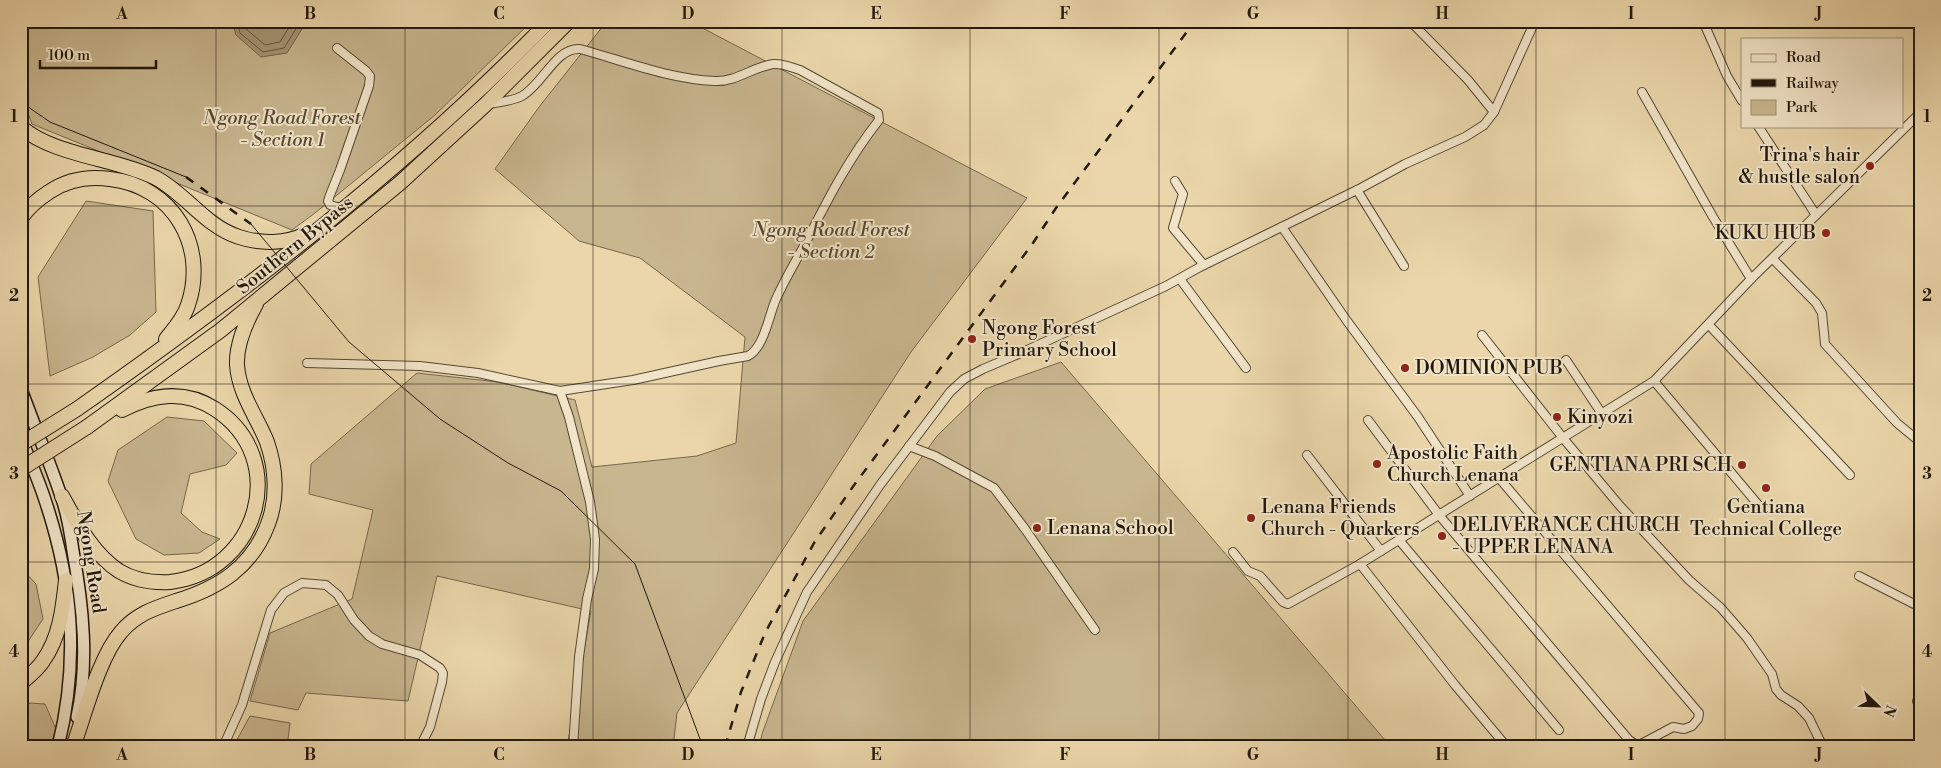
<svg xmlns="http://www.w3.org/2000/svg" width="1941" height="768" font-family="'Libre Bodoni',serif">
  <style>
    .green { fill: #c8b68f; stroke: #75674e }
    .water { fill: #a69574; stroke: #71634a }
    .lines { fill: none; stroke-linecap: round; stroke-linejoin: round }
    .shore { stroke: #645640; stroke-width: 1 }
    .street-casing { stroke: #544834; stroke-width: 10 }
    .secondary-casing { stroke: #22180c; stroke-width: 14 }
    .highway-casing { stroke: #22180c; stroke-width: 16 }
    .street { stroke: #f1e4c8; stroke-width: 8 }
    .secondary { stroke: #f1e4c8; stroke-width: 11 }
    .highway { stroke: #ead6aa; stroke-width: 14 }
    .tram { stroke: #22180c; stroke-width: 1 }
    .rail { stroke: #22180c; stroke-width: 2.5; stroke-dasharray: 9 9; stroke-linecap: butt }
    .highway-bridge-casing { stroke: #22180c; stroke-width: 16; stroke-linecap: butt }
    .highway-bridge { stroke: #ead6aa; stroke-width: 14 }
    .grid { fill: none; stroke: #22180c; stroke-width: 1; stroke-opacity: 0.55 }
    .poi-dot { fill: #8f2418; stroke: #f1e4c8; stroke-width: 2 }
    .labels { text-anchor: middle; dominant-baseline: central; stroke-width: 4; stroke-linejoin: round; paint-order: stroke }
    .park-label { font-size: 19px; font-style: italic; fill: #544733; stroke: #f1e4c8 }
    .poi-label { font-size: 19px; fill: #22180c; stroke: #f1e4c8; text-anchor: start }
    .street-label { font-size: 19px; fill: #22180c; stroke: #f1e4c8 }
    .neatline { fill: none; stroke: #22180c; stroke-width: 2 }
    .grid-label { font-size: 16px; text-anchor: middle; font-weight: bold; fill: #22180c }
  </style>
  <rect width="100%" height="100%" fill="#ead6aa"/>
  <filter id="stains"><feTurbulence type="fractalNoise" baseFrequency=".004" numOctaves="4"/><feColorMatrix values="0 0 0 0 .2 0 0 0 0 .09 0 0 0 0 .02 0 0 0 .5 -.17"/></filter>
  <radialGradient id="worn" r=".72"><stop offset=".6" stop-color="#630" stop-opacity="0"/><stop offset="1" stop-color="#630" stop-opacity=".3"/></radialGradient>
  <!-- green -->
  <g class="green">
    <path d="M21,21H532L435,115L315,213L292,230L32,124L21,95Z"/>
    <path d="M607,21H689L1027,198L911,352L677,713L673,747H567L591,611L437,576L408,701L306,693L298,710L250,701L270,633L352,599L373,510L309,494L311,464L417,373L498,382L575,400L592,467L697,456L736,443L745,337L640,258L579,241L495,169L539,107Z"/>
    <path d="M86,201L153,211L156,312L130,335L93,357L50,376L38,277Z"/>
    <path d="M1061,362L1391,747H759L762,734L803,621L937,436L985,389Z"/>
    <path d="M167,417L204,421L237,453L226,465L190,474L181,513L202,532L220,539L199,553L164,555L136,539L108,481L118,450Z"/>
    <path d="M21,568L36,584L43,619L21,652Z"/>
    <path d="M30,703L45,704L56,729L50,747H21V711Z"/>
    <path d="M250,716L290,723L287,747H233Z"/>
  </g>
  <!-- water -->
  <path class="water" d="M232,21H307L287,53L261,57L236,35Z"/>
  <g class="lines">
    <!-- shore -->
    <g class="shore">
      <path d="M237,21L240,33L263,52L284,48L301,21"/>
      <path d="M244,21L246,29L265,45L280,42L293,21"/>
    </g>
    <!-- street casing -->
    <g class="street-casing">
      <g id="street">
        <path d="M1410,21L1468,80L1494,112"/>
        <path d="M1703,21L1727,76L1742,101"/>
        <path d="M337,48L366,71L370,76L369,86L340,170L330,195L328,201L330,205L344,209"/>
        <path d="M1642,92L1713,217L1751,279"/>
        <path d="M488,104C499,102 513,101 522,96C543,84 556,47 580,49C624,61 669,79 715,81C736,82 753,67 773,64C782,63 791,67 800,70L878,113L879,120C849,158 828,199 806,242C796,261 785,279 776,299C769,315 764,348 748,356L719,361L633,380L560,391"/>
        <path d="M1758,126L1816,215"/>
        <path d="M1175,181L1183,194L1173,228L1204,265"/>
        <path d="M1357,190L1404,266"/>
        <path d="M1282,227L1347,321L1418,417L1470,496"/>
        <path d="M1773,259L1816,303L1822,313L1825,344L1897,423L1920,442"/>
        <path d="M1180,279L1246,368"/>
        <path d="M1709,325L1850,475"/>
        <path d="M1482,335L1563,438L1620,506L1689,580L1721,608L1747,638L1772,674L1776,689L1781,695L1798,706L1809,718L1823,747"/>
        <path d="M1566,360L1602,414"/>
        <path d="M307,363L420,366L478,373L560,391L569,417L590,502L595,539L594,569L587,599L579,657L573,747"/>
        <path d="M1654,381L1761,508"/>
        <path d="M1368,420L1439,515L1629,740L1635,744H1641L1673,727L1684,729L1692,726L1698,719L1699,713L1499,478"/>
        <path d="M909,446L935,456L994,488L1025,529L1095,630"/>
        <path d="M1307,455L1381,551"/>
        <path d="M1399,540L1559,730"/>
        <path d="M1233,552L1248,571L1260,576L1283,602L1288,604L1360,564"/>
        <path d="M1859,576L1920,607"/>
        <path d="M1920,702L1917,701L1920,707"/>
        <path d="M223,747L242,705L271,610L284,593L302,583L326,585L338,595L354,620L369,636L382,644L420,655L440,668L443,673L442,682L430,727L420,747"/>
        <path d="M747,747L761,699L775,662L807,592L880,485L950,392L964,379L983,369L1023,352L1166,286L1200,267L1361,188L1405,164L1465,137L1484,125L1494,112L1535,21"/>
        <path d="M1507,747L1455,685L1360,564L1654,381L1751,279L1920,113"/>
      </g>
    </g>
    <!-- secondary casing -->
    <g class="secondary-casing">
      <g id="secondary">
        <path d="M21,389C34,425 49,460 61,496C68,514 70,532 73,551C83,606 89,663 77,717"/>
        <path d="M21,439C30,460 39,481 46,503C73,585 79,662 58,747"/>
      </g>
    </g>
    <!-- highway casing -->
    <g class="highway-casing">
      <g id="highway">
        <path d="M21,127C54,156 116,158 156,178C186,194 205,226 239,237C260,244 286,244 306,234"/>
        <path d="M21,218C28,208 38,199 49,192C68,179 88,176 110,179C173,186 208,246 188,305C184,318 174,329 166,339"/>
        <path d="M77,409C244,292 407,168 549,21"/>
        <path d="M87,427L221,330L400,183L485,105L569,21"/>
        <path d="M62,496C77,523 92,553 119,571C134,580 152,583 170,582C259,572 291,458 215,409C184,389 153,394 122,410"/>
        <path d="M21,683C29,676 37,670 43,661C60,637 63,608 66,580"/>
        <path d="M73,747C85,714 99,657 121,632C136,614 155,608 176,601C219,588 252,567 268,524C278,498 276,468 267,442C257,417 239,394 237,365C236,344 246,322 256,304"/>
      </g>
    </g>
    <!-- street -->
    <use href="#street" class="street"/>
    <!-- secondary -->
    <use href="#secondary" class="secondary"/>
    <!-- highway -->
    <use href="#highway" class="highway"/>
    <!-- tram -->
    <g class="tram">
      <path d="M21,102L50,122L186,177"/>
      <path d="M251,224L349,342L440,419L508,463L561,491L635,564L703,747"/>
    </g>
    <!-- rail -->
    <g class="rail">
      <path d="M186,177L251,224"/>
      <path d="M725,747L741,692L765,633L814,543L852,488L1033,243L1056,208L1195,21"/>
    </g>
    <!-- highway-bridge casing -->
    <g class="highway-bridge-casing">
      <g id="highway-bridge">
        <path d="M21,444L77,409"/>
        <path d="M21,469L87,427"/>
      </g>
    </g>
    <!-- highway-bridge -->
    <use href="#highway-bridge" class="highway-bridge"/>
  </g>
  <!-- grid -->
  <path class="grid" d="M216,21V747M405,21V747M593,21V747M782,21V747M970,21V747M1159,21V747M1348,21V747M1536,21V747M1725,21V747M21,206H1920M21,384H1920M21,562H1920"/>
  <!-- markers -->
  <g class="poi-dot">
    <circle cx="1870" cy="166" r="5"/>
    <circle cx="1826" cy="233" r="5"/>
    <circle cx="972" cy="339" r="5"/>
    <circle cx="1405" cy="368" r="5"/>
    <circle cx="1557" cy="417" r="5"/>
    <circle cx="1377" cy="464" r="5"/>
    <circle cx="1742" cy="465" r="5"/>
    <circle cx="1766" cy="488" r="5"/>
    <circle cx="1251" cy="518" r="5"/>
    <circle cx="1037" cy="528" r="5"/>
    <circle cx="1442" cy="536" r="5"/>
  </g>
  <g class="labels">
    <!-- park labels -->
    <g class="park-label">
      <text x="282" y="118">Ngong Road Forest<tspan x="282" dy="22">- Section 1</tspan></text>
      <text x="831" y="230">Ngong Road Forest<tspan x="831" dy="22">- Section 2</tspan></text>
    </g>
    <!-- poi labels -->
    <g class="poi-label">
      <text x="1860" y="155" text-anchor="end">Trina's hair<tspan x="1860" dy="22">&amp; hustle salon</tspan></text>
      <text x="1816" y="233" text-anchor="end">KUKU HUB</text>
      <text x="982" y="328">Ngong Forest<tspan x="982" dy="22">Primary School</tspan></text>
      <text x="1415" y="368">DOMINION PUB</text>
      <text x="1567" y="417">Kinyozi</text>
      <text x="1387" y="453">Apostolic Faith<tspan x="1387" dy="22">Church Lenana</tspan></text>
      <text x="1732" y="465" text-anchor="end">GENTIANA PRI SCH</text>
      <text x="1261" y="507">Lenana Friends<tspan x="1261" dy="22">Church - Quarkers</tspan></text>
      <text x="1766" y="507" text-anchor="middle">Gentiana<tspan x="1766" dy="22">Technical College</tspan></text>
      <text x="1452" y="525">DELIVERANCE CHURCH<tspan x="1452" dy="22">- UPPER LENANA</tspan></text>
      <text x="1047" y="528">Lenana School</text>
    </g>
    <!-- street labels -->
    <g class="street-label">
      <text transform="translate(295 245) rotate(-39)">Southern Bypass</text>
      <text transform="translate(91 562) rotate(81)">Ngong Road</text>
    </g>
  </g>
  <!-- margin -->
  <rect width="1941" height="768" fill="none" stroke="#ead6aa" stroke-width="55"/>
  <!-- legend -->
  <rect x="1741" y="38" width="162" height="90" fill="#f1e4c8" stroke="#9e927d"/>
  <rect x="1751" y="54" width="25" height="8" fill="#f1e4c8" stroke="#9e927d"/>
  <text x="1786" y="62" font-size="15" fill="#22180c">Road</text>
  <rect x="1751" y="79" width="25" height="8" fill="#22180c" stroke="#9e927d"/>
  <text x="1786" y="88" font-size="15" fill="#22180c">Railway</text>
  <rect x="1751" y="100" width="25" height="15" fill="#c8b68f" stroke="#9e927d"/>
  <text x="1786" y="112" font-size="15" fill="#22180c">Park</text>
  <!-- north arrow -->
  <g transform="translate(1878 706) rotate(113)" stroke="#f1e4c8" stroke-width="4" paint-order="stroke">
  <path d="M0-4L9 19L0 12L-9 19Z" fill="#22180c"/>
  <text y="-8" font-size="14" font-weight="bold" text-anchor="middle" fill="#22180c">N</text>
  </g>
  <!-- scale -->
  <path d="M40 60v8h116v-8" fill="none" stroke="#22180c" stroke-width="2.5"/>
  <text x="48" y="60" font-size="15" fill="#22180c" stroke="#f1e4c8" stroke-width="4" paint-order="stroke">100 m</text>
  <rect x="28" y="28" width="1886" height="712" class="neatline"/>
  <g class="grid-label">
    <text x="122" y="19">A</text>
    <text x="310" y="19">B</text>
    <text x="499" y="19">C</text>
    <text x="688" y="19">D</text>
    <text x="876" y="19">E</text>
    <text x="1065" y="19">F</text>
    <text x="1253" y="19">G</text>
    <text x="1442" y="19">H</text>
    <text x="1631" y="19">I</text>
    <text x="1819" y="19">J</text>
    <text x="14" y="122">1</text>
    <text x="1927" y="122">1</text>
    <text x="14" y="301">2</text>
    <text x="1927" y="301">2</text>
    <text x="14" y="479">3</text>
    <text x="1927" y="479">3</text>
    <text x="14" y="657">4</text>
    <text x="1927" y="657">4</text>
    <text x="122" y="760">A</text>
    <text x="310" y="760">B</text>
    <text x="499" y="760">C</text>
    <text x="688" y="760">D</text>
    <text x="876" y="760">E</text>
    <text x="1065" y="760">F</text>
    <text x="1253" y="760">G</text>
    <text x="1442" y="760">H</text>
    <text x="1631" y="760">I</text>
    <text x="1819" y="760">J</text>
  </g>
  <rect width="100%" height="100%" filter="url(#stains)"/>
  <rect width="100%" height="100%" fill="url(#worn)"/>
</svg>
